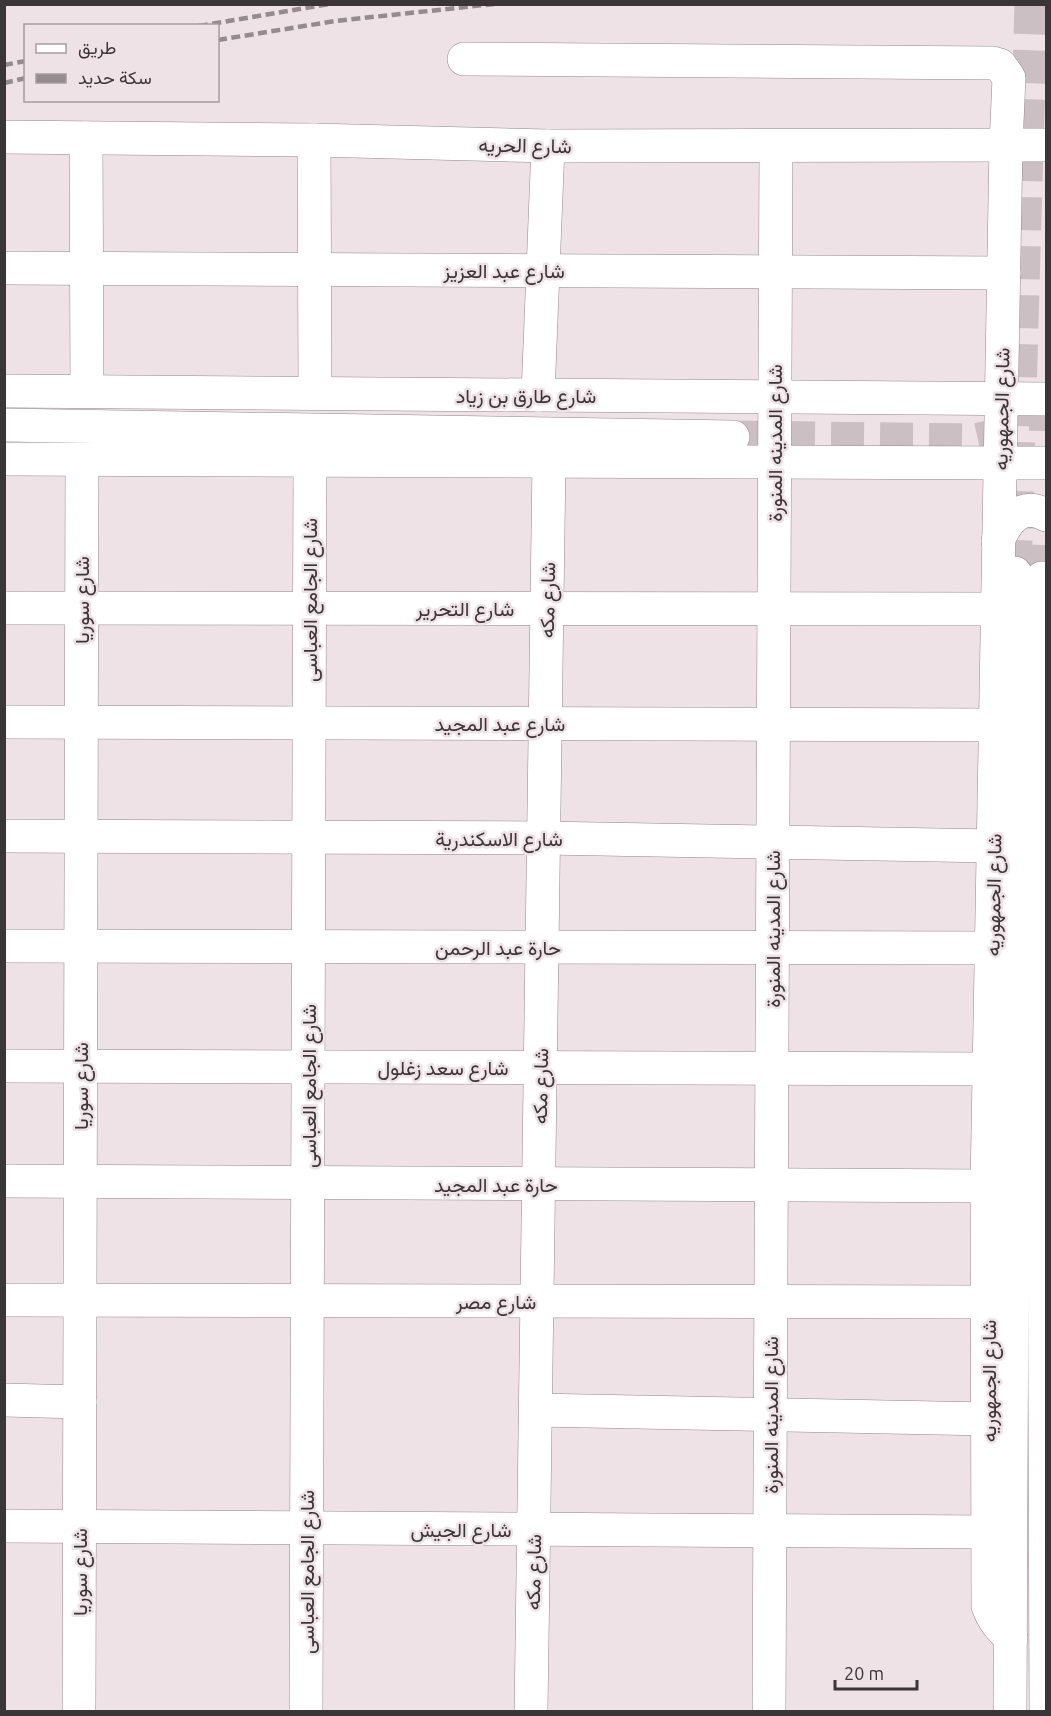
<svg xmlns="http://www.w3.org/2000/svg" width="1051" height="1716" font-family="Ubuntu,Vazirmatn,sans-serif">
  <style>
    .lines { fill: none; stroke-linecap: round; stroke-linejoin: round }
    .highway-tunnel { stroke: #cbbfc3; stroke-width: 33; stroke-dasharray: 33 16; stroke-linecap: butt }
    .street-casing { stroke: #93878b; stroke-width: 34 }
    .secondary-casing { stroke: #93878b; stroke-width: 34 }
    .primary-casing { stroke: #93878b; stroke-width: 34 }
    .highway-casing { stroke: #93878b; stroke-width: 34 }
    .street { stroke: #fff; stroke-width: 33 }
    .secondary { stroke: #fff; stroke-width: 33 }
    .primary { stroke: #fff; stroke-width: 33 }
    .highway { stroke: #fff; stroke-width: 33 }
    .rail { stroke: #938b8d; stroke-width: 4.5; stroke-dasharray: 9 4.5; stroke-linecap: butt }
    .labels { text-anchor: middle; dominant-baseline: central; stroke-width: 5; stroke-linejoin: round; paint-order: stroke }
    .street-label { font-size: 20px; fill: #3a3536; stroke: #efe2e6 }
  </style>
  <rect width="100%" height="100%" fill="#efe2e6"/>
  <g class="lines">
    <!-- highway-tunnel -->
    <g class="highway-tunnel">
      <path d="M733,437L975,440L1019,430"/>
      <path d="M1015,573L1031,4"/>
      <path d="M1042,578L1046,409"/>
    </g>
    <!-- street casing -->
    <g class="street-casing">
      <g id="street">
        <path d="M464,59L993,63L1000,65L1009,78L1006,145"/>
        <path d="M86,138L87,391"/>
        <path d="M314,140L315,393"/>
        <path d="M4,268L1004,273"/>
        <path d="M538,395L548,146"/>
        <path d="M4,608L998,609"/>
        <path d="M4,722L996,725"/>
        <path d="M4,836L544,838L994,846"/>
        <path d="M4,946L992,948"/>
        <path d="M4,1066L990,1069"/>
        <path d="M4,1181L987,1186"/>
        <path d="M4,1300L988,1302"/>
        <path d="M4,1400L80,1402"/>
        <path d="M536,1410L988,1419"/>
        <path d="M4,1526L989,1532"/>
        <path d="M79,1712L82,460"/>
        <path d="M306,1712L310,460"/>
        <path d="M531,1712L549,461"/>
        <path d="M769,1712L776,146"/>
      </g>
    </g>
    <!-- secondary casing -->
    <g class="secondary-casing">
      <g id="secondary">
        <path d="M4,391L1046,399"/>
        <path d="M4,459L1046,463"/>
      </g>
    </g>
    <!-- primary casing -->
    <g class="primary-casing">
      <g id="primary">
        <path d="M4,137L314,140L548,146L1046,145"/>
        <path d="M1006,145L987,1186L988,1606C993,1620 1000,1628 1011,1638"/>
        <path d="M998,541C1007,519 1022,502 1046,515"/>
      </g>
    </g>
    <!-- highway casing -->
    <g class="highway-casing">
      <g id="highway">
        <path d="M4,425L733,437"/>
        <path d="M1042,578L1046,1712"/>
        <path d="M1010,1712L1015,573"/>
      </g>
    </g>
    <!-- street -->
    <use href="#street" class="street"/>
    <!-- secondary -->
    <use href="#secondary" class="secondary"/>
    <!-- primary -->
    <use href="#primary" class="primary"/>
    <!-- highway -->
    <use href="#highway" class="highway"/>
    <!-- rail -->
    <g class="rail">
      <path d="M199,26L329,4"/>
      <path d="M218,40L335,21L494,4"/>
      <path d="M4,65L26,61"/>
      <path d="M4,83L26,78"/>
    </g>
  </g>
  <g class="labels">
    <!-- street labels -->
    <g class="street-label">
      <text transform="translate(525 145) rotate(1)">شارع الحريه</text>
      <text x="504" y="270">شارع عبد العزيز</text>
      <text x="526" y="395">شارع طارق بن زياد</text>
      <text transform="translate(1001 409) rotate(-89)">شارع الجمهوريه</text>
      <text transform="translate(774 443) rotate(-90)">شارع المدينه المنورة</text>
      <text transform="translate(81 600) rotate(-90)">شارع سوريا</text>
      <text transform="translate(309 600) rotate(-90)">شارع الجامع العباسى</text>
      <text transform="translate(547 600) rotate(-89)">شارع مكه</text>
      <text x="465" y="608">شارع التحرير</text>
      <text x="500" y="723">شارع عبد المجيد</text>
      <text x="499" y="838">شارع الاسكندرية</text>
      <text transform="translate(993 895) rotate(-89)">شارع الجمهوريه</text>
      <text transform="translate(772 929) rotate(-90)">شارع المدينه المنورة</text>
      <text x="498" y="947">حارة عبد الرحمن</text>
      <text x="443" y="1067">شارع سعد زغلول</text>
      <text transform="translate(80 1086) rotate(-90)">شارع سوريا</text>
      <text transform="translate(308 1086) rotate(-90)">شارع الجامع العباسى</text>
      <text transform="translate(540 1086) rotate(-89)">شارع مكه</text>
      <text x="496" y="1184">حارة عبد المجيد</text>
      <text x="496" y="1301">شارع مصر</text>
      <text transform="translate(988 1381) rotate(-90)">شارع الجمهوريه</text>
      <text transform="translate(770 1415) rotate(-90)">شارع المدينه المنورة</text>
      <text x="461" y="1529">شارع الجيش</text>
      <text transform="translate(79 1572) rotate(-90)">شارع سوريا</text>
      <text transform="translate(306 1572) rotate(-90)">شارع الجامع العباسى</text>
      <text transform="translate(533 1572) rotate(-89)">شارع مكه</text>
    </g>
  </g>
  <!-- border -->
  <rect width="1051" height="1716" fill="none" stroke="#3a3536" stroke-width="12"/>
  <!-- legend -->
  <rect x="24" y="24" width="195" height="78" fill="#efe2e6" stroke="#a79da0" stroke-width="1.5"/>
  <rect x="36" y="44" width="30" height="9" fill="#ffffff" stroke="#a79da0" stroke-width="1.5"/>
  <text x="78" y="54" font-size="18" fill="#3a3536">طريق</text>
  <rect x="36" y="74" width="30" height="9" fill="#938b8d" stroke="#a79da0" stroke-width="1.5"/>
  <text x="78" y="84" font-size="18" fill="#3a3536">سكة حديد</text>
  <!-- scale -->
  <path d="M835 1680v9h82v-9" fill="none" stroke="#3a3536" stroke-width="3"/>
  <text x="844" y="1680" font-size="18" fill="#3a3536" stroke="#efe2e6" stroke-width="4.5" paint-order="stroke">20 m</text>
</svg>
